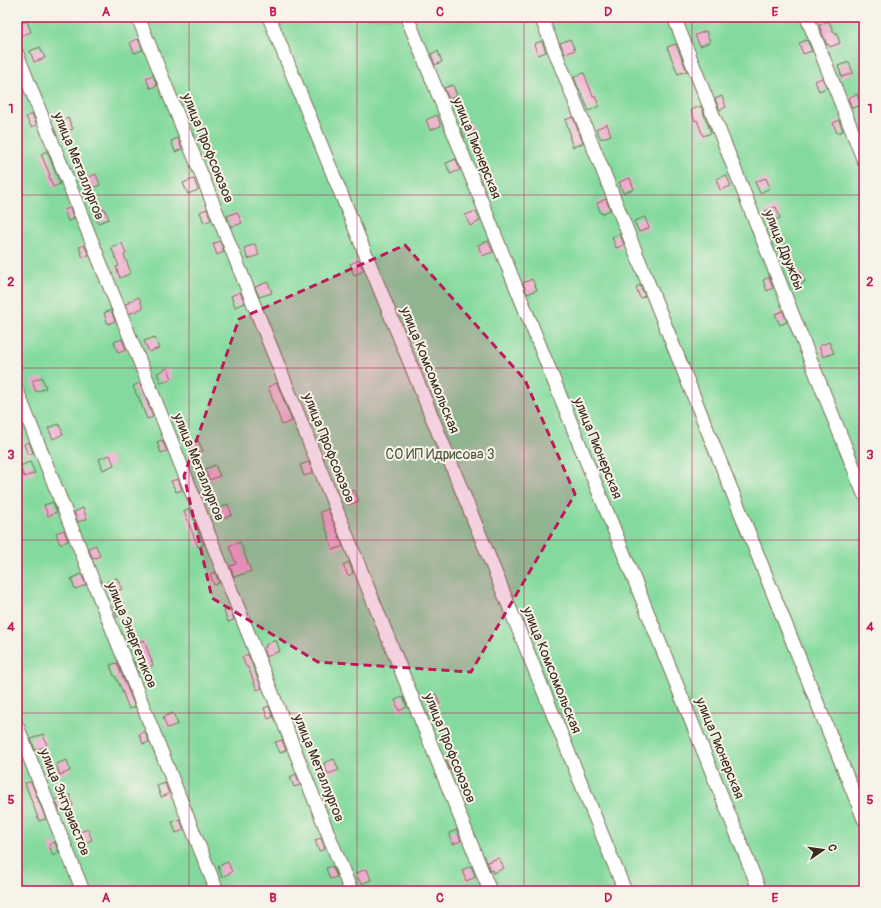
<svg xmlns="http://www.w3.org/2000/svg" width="881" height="908" font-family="Pangolin,sans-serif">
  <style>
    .green { fill: #84da9e; stroke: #60825e }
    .building { fill: #efa9ce }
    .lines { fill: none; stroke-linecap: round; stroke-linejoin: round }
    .minor-casing { stroke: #796b58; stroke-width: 15 }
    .minor { stroke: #fff; stroke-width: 13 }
    .marked { fill: #c2185b; fill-opacity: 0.2; stroke: #c2185b; stroke-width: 3; stroke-dasharray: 8 5; stroke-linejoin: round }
    .grid { fill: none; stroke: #c2185b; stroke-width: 1; stroke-opacity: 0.55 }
    .labels { text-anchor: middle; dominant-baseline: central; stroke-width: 4; stroke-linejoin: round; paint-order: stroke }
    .street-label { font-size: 14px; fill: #3b2a1e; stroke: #f7f3e8 }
    .park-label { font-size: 14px; fill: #4d563e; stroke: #f7f3e8 }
    .neatline { fill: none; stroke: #c2185b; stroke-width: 1.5 }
    .grid-label { font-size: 13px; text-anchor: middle; font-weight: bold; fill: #c2185b }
  </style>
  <rect width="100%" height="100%" fill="#f7f3e8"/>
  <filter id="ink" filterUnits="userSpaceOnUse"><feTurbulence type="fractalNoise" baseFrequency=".025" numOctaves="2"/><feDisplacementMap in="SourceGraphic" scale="8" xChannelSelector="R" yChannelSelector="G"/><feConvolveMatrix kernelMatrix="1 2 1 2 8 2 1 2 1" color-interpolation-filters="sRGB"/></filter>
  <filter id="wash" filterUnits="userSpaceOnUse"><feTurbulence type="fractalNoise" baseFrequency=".012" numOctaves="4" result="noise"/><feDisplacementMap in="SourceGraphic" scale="16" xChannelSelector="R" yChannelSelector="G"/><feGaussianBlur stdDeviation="0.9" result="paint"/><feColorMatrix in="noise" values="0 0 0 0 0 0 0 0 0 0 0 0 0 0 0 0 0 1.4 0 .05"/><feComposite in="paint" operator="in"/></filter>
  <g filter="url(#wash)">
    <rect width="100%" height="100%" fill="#ebe3c3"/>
    <!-- green -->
    <rect class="green" x="17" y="17" width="847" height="874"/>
    <g id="blocks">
      <!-- building -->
      <g class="building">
        <path d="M27,21L31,32L21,36L17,25Z"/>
        <path d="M829,21L834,33L836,32L840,43L830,47L828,44L827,45L819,25Z"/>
        <path d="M706,31L710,42L700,46L695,35Z"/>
        <path d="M138,39L143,50L134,53L130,42Z"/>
        <path d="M570,39L575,50L565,54L560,43Z"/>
        <path d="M807,40L812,51L803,54L799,43Z"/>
        <path d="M542,41L546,52L538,55L534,44Z"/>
        <path d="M676,44L687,71L678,74L667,47Z"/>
        <path d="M40,47L45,58L34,62L30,51Z"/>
        <path d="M438,51L442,62L435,65L431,54Z"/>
        <path d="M849,62L853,73L842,77L838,66Z"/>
        <path d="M584,73L593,96H595L599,106L589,111L579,88H578L574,77Z"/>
        <path d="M153,75L157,86L150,88L146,78Z"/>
        <path d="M822,78L827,88L819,91L815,81Z"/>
        <path d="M453,85L457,96L449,99L444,88Z"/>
        <path d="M857,94L861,105L852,108L848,98Z"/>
        <path d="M722,96L726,107L720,110L715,99Z"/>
        <path d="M701,106L711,133L703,136L697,120L695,121L691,110Z"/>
        <path d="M32,114L37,125L31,127L26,117Z"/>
        <path d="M437,115L441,126L430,130L426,120Z"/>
        <path d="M573,117L583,143L573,147L569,136H571L565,120Z"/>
        <path d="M68,118L73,129L62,133L58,123Z"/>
        <path d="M839,120L843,131L837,133L833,123Z"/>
        <path d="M470,122L474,132L464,137L460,126Z"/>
        <path d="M607,124L611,135L601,139L596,129Z"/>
        <path d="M178,138L182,149L175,152L171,141Z"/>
        <path d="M47,151L60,184L53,187L49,176L50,175L41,154Z"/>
        <path d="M456,159L460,170L450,174L446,163Z"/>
        <path d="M96,174L100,185L90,189L86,178Z"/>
        <path d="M726,175L731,186L720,190L716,179Z"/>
        <path d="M630,178L634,189L623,193L619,182Z"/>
        <path d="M766,178L770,188L760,193L755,182Z"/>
        <path d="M194,179L198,190L188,194L183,183Z"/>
        <path d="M606,199L610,210L601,214L597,203Z"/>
        <path d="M776,207L780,218L770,222L765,211Z"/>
        <path d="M70,208L74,219L68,221L64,210Z"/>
        <path d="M104,208L109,219L98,223L94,212Z"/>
        <path d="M207,209L211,220L204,223L200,212Z"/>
        <path d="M476,211L480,221L470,226L465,215Z"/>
        <path d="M237,212L242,223L231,227L227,216Z"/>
        <path d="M645,217L649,228L639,232L634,221Z"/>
        <path d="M620,234L624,245L616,248L612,237Z"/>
        <path d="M220,241L224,252L217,255L213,244Z"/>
        <path d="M488,241L493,252L482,256L478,245Z"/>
        <path d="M122,243L126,254L124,255L131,273L120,278L116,267L119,266L111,247Z"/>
        <path d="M255,244L259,255L248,259L244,248Z"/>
        <path d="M84,245L89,255L83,258L79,247Z"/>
        <path d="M359,260L364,271L354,275L350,264Z"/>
        <path d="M801,271L805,282L794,286L790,276Z"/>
        <path d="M769,277L773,288L767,291L763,280Z"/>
        <path d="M532,279L537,290L527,294L523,283Z"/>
        <path d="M268,282L272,293L259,297L255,287Z"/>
        <path d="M640,285L645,296L640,298L636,287Z"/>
        <path d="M240,292L245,303L235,307L231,296Z"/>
        <path d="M139,297L143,308L129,314L125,304L129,303L128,302Z"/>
        <path d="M111,310L115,321L108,324L104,313Z"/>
        <path d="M783,311L787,322L780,325L775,314Z"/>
        <path d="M155,337L159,348L149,352L144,341Z"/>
        <path d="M122,339L126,350L118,353L114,342Z"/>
        <path d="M829,342L834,353L823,357L819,346Z"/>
        <path d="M168,368L172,379L161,383L157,373Z"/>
        <path d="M42,377L46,388L36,392L32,381Z"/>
        <path d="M140,383L153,417L147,419L138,396H137L133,386Z"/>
        <path d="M277,383L292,421L282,425L268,387Z"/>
        <path d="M59,424L63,434L53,439L48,428Z"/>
        <path d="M162,440L167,451L161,453L157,442Z"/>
        <path d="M198,440L203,451L192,455L188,444Z"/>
        <path d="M29,442L33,453L28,455L24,444Z"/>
        <path d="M110,455L114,465L103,470L99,459Z"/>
        <path d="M30,462L35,473L24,477L20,466Z"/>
        <path d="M309,462L313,473L304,476L300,465Z"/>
        <path d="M215,465L220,476L209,480L205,469Z"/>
        <path d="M178,479L182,490L176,492L171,481Z"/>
        <path d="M354,490L359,501L348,505L344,494Z"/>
        <path d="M53,502L57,512L48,516L44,505Z"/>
        <path d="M228,504L232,515L222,519L218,509Z"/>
        <path d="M83,508L87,519L78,522L74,512Z"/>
        <path d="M190,509L204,545L198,547L184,511Z"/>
        <path d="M328,509L343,546L333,550L329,539H330L320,512Z"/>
        <path d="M64,530L68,541L60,544L56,533Z"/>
        <path d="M240,542L251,571L234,577L230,566L236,564L229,546Z"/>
        <path d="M96,545L100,556L93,559L88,548Z"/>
        <path d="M349,562L353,573L348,576L343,565Z"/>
        <path d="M215,572L219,583L214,585L210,574Z"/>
        <path d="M81,574L86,585L75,589L71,579Z"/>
        <path d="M117,578L122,589L111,593L107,582Z"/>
        <path d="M123,602L127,613L117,617L113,606Z"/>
        <path d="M230,609L234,620L228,622L224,611Z"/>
        <path d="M144,640L153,665L138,672L134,661L139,659L133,644Z"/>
        <path d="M276,640L280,651L266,657L263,648L266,647L265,645Z"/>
        <path d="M248,654L262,688L257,690L248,667H246L242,657Z"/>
        <path d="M117,663L135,707L129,709L121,688L115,676H114L110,665Z"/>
        <path d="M436,694L440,704L430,709L426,698Z"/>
        <path d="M403,697L407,707L399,711L395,700Z"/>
        <path d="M269,706L273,717L268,719L264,708Z"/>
        <path d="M173,713L178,724L167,728L163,717Z"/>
        <path d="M145,731L149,742L143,744L139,734Z"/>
        <path d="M43,734L47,746L35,750L31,739Z"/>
        <path d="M282,740L286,750L280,753L275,742Z"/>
        <path d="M454,756L458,767L450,770L446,759Z"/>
        <path d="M334,759L339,770L328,774L324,763Z"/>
        <path d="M67,760L70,771L60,775L56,764Z"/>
        <path d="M296,774L300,785L294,787L290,777Z"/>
        <path d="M31,782L46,819L39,821L25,783Z"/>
        <path d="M165,783L169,794L161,797L157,786Z"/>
        <path d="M70,795L73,806L60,811L55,800Z"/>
        <path d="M180,819L184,830L176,833L172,822Z"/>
        <path d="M88,829L92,840L81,844L77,833Z"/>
        <path d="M457,830L461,841L453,844L449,833Z"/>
        <path d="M321,838L325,849L319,851L315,840Z"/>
        <path d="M55,842L59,853L53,856L49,845Z"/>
        <path d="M499,858L504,868L493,873L492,870L490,871L487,862Z"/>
        <path d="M228,862L232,872L222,877L218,866Z"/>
        <path d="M332,866L337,877L330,879L326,868Z"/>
        <path d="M471,866L476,877L466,881L462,870Z"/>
        <path d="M367,869L371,880L361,884L356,873Z"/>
      </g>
    </g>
  </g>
  <g filter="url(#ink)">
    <use href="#blocks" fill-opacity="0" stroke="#796b58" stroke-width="1"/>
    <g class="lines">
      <!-- minor casing -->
      <g class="minor-casing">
        <g id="minor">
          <path d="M138,17L490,891"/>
          <path d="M269,17L625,891"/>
          <path d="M407,17L760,891"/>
          <path d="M541,17L864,819"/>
          <path d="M674,17L864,494"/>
          <path d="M807,17L864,161"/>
          <path d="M17,54L351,891"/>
          <path d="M17,391L217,891"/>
          <path d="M17,726L83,891"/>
        </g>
      </g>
      <!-- minor -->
      <use href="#minor" class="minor"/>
    </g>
  </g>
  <!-- marked area -->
  <path class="marked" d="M405,245L525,380L575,494L471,672L318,662L212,598L184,476L239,319Z"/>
  <!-- grid -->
  <path class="grid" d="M189,17V891M357,17V891M524,17V891M692,17V891M17,195H864M17,368H864M17,540H864M17,713H864"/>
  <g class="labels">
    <!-- street labels -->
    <g class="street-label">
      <text transform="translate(208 148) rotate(68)">улица Профсоюзов</text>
      <text transform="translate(477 148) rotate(68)">улица Пионерская</text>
      <text transform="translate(79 166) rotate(68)">улица Металлургов</text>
      <text transform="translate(784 250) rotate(68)">улица Дружбы</text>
      <text transform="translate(430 370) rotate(68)">улица Комсомольская</text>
      <text transform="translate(329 448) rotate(68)">улица Профсоюзов</text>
      <text transform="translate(598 448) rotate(68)">улица Пионерская</text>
      <text transform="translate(199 467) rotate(68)">улица Металлургов</text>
      <text transform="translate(132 635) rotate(68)">улица Энергетиков</text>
      <text transform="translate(552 670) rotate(68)">улица Комсомольская</text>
      <text transform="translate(450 748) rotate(68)">улица Профсоюзов</text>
      <text transform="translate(720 748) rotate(68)">улица Пионерская</text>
      <text transform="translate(319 768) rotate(68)">улица Металлургов</text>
      <text transform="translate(65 802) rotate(68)">улица Энтузиастов</text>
    </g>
    <!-- park labels -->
    <g class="park-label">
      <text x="440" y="454">СО ИП Идрисова 3</text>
    </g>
  </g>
  <!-- margin -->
  <rect width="881" height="908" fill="none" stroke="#f7f3e8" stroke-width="44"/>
  <!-- north arrow -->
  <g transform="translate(823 850) rotate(77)" stroke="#f7f3e8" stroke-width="3" paint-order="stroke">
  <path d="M0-3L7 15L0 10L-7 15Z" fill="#3b2a1e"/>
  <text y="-6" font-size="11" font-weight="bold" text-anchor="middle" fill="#3b2a1e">С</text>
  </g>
  <rect x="22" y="22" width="837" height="864" class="neatline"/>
  <g class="grid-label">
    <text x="106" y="16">A</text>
    <text x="273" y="16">B</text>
    <text x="440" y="16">C</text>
    <text x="608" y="16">D</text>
    <text x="775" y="16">E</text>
    <text x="11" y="113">1</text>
    <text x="870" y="113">1</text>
    <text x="11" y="286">2</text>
    <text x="870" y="286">2</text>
    <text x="11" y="459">3</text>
    <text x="870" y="459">3</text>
    <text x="11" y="631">4</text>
    <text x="870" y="631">4</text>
    <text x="11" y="804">5</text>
    <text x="870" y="804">5</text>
    <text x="106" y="902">A</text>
    <text x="273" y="902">B</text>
    <text x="440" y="902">C</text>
    <text x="608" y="902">D</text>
    <text x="775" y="902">E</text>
  </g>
</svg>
